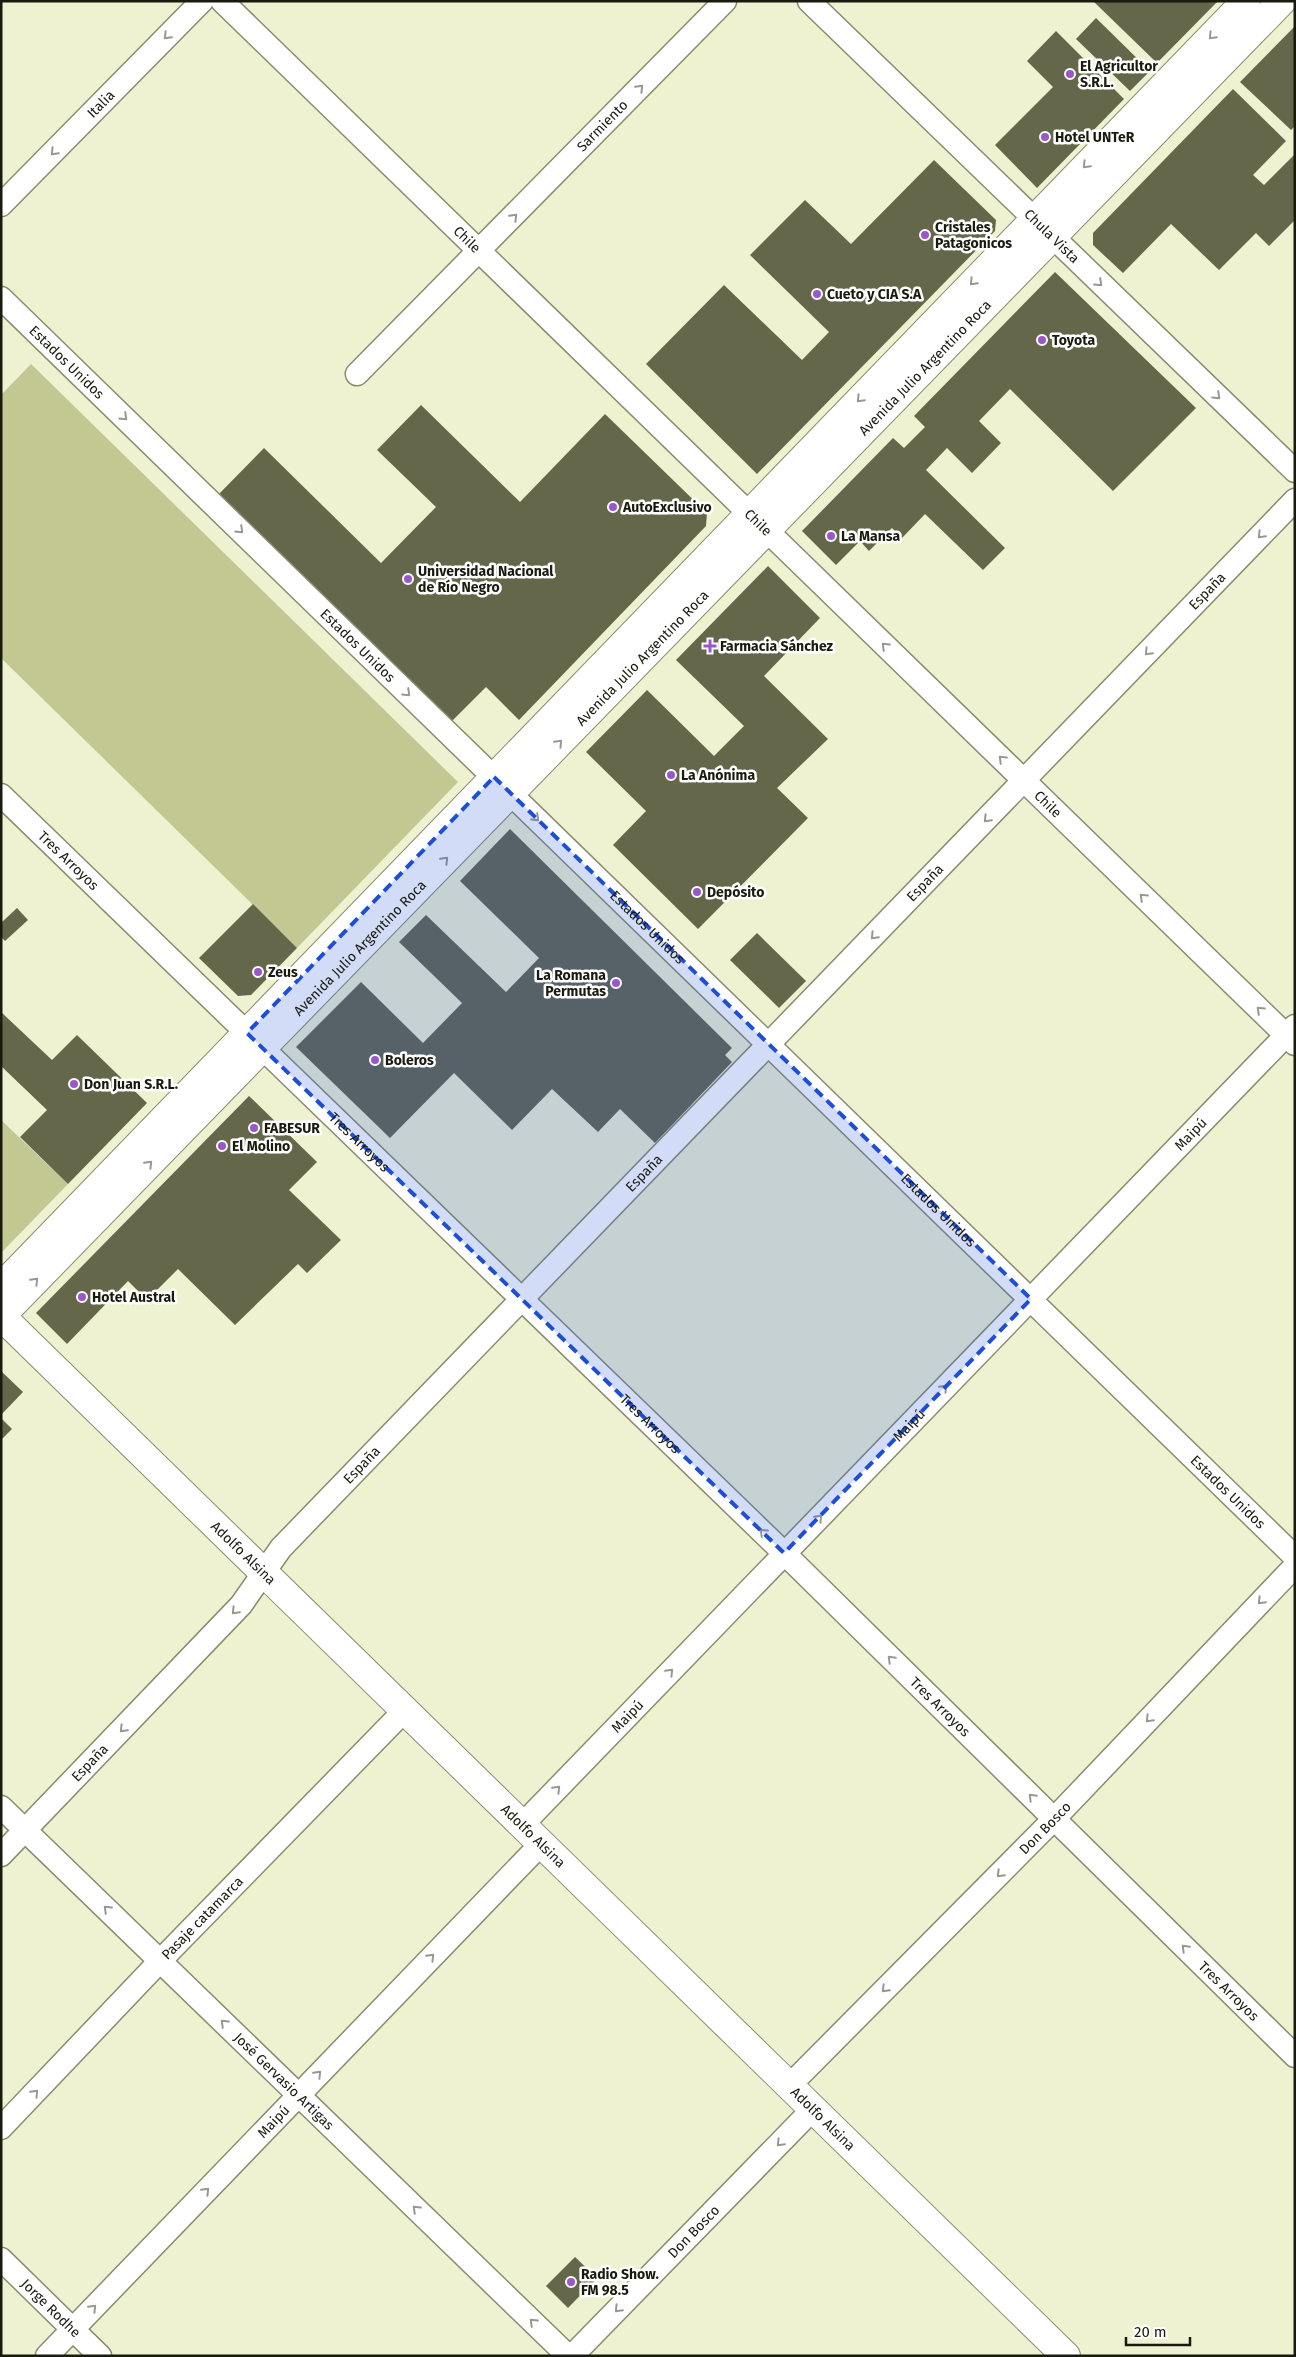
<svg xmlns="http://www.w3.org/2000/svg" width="1296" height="2357" font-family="'Fira Sans',sans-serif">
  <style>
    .green { fill: #c3c791 }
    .building { fill: #65674b }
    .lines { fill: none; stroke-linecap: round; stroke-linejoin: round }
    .minor-casing { stroke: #8a8c6f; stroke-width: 25 }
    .major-casing { stroke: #8a8c6f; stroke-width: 30 }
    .minor { stroke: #fff; stroke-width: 22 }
    .major { stroke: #fff; stroke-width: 28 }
    .oneway { stroke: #989893 }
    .marked { fill: #1d4ed8; fill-opacity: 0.2; stroke: #1d4ed8; stroke-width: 4; stroke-dasharray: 10 6; stroke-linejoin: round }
    .poi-dot { fill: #9a56cb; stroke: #fff; stroke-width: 2 }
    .labels { text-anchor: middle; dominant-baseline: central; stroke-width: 5; stroke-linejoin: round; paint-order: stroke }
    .poi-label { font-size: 14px; font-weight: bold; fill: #1a1b0f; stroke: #fff; text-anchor: start }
    .street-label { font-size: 14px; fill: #1a1b0f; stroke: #fff }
  </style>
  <rect width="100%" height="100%" fill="#eff2d1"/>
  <!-- green -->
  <g class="green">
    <path d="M31,364L458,782L297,948L1,658V395Z"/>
    <path d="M1,1120L68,1184L1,1253Z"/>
  </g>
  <!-- building -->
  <g class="building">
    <path d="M1093,1H1218L1157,63Z"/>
    <path d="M1096,18L1150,71L1130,91L1076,39Z"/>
    <path d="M1295,26V126L1291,130L1240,82Z"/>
    <path d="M1056,31L1124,99L1037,188L995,145L1053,87L1027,61Z"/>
    <path d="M1233,89L1286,141L1253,175L1264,185L1295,154V220L1269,246L1256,233L1219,270L1171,224L1123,273L1093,245V233Z"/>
    <path d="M934,160L996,220L995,231L757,474L646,364L724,285L802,360L829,332L750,255L805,200L851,244Z"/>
    <path d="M1055,272L1196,408L1113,491L1010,389L979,421L1001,443L972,473L947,448L926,470L1005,548L983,570L925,514L902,538L892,528L869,551L860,541L836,565L802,531L893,438L904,448L925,427L914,416Z"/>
    <path d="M421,405L520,502L605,414L707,513L706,526L519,720L486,687L451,722L218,495L264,448L381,563L436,507L377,450Z"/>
    <path d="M768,566L820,618L764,676L828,739L777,788L808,818L698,929L613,845L646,811L586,752L647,690L714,756L744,726L676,660Z"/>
    <path d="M510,829L732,1048L725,1055L732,1062L655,1143L620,1109L598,1132L552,1089L512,1130L454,1073L390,1138L296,1047L361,982L423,1043L462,1003L399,942L426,915L506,992L539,958L460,881Z"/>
    <path d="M253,904L297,948L251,995L238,996L199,958Z"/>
    <path d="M17,908L28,920L5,941L1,937V923Z"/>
    <path d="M757,933L806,981L779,1008L730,960Z"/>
    <path d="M1,1012L52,1060L77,1035L147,1103L68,1184L20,1137L47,1110L1,1066Z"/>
    <path d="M249,1096L317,1162L289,1190L341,1240L307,1273L298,1264L235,1325L178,1269L147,1300L128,1281L67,1344L36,1313Z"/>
    <path d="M1,1371L23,1392L1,1415Z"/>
    <path d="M1,1418L12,1429L1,1440Z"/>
    <path d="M575,2257L597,2278L568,2308L546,2286Z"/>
  </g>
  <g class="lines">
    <!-- minor casing -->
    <g class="minor-casing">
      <g id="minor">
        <path id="s1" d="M222,1L1295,1044"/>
        <path id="s2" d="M809,1L1295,471"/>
        <path id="s3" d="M1,205L202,1"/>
        <path id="s4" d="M1,298L1295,1557"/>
        <path id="s5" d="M357,374L725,1"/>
        <path id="s6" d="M1,795L784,1553L1295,2056"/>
        <path id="s7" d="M1,1807L568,2356"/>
        <path id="s8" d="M523,1824L1295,1026"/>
        <path id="s9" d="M1,1855L241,1605L281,1548L1295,500"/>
        <path id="s10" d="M790,2085L1054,1819L1295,1566"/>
        <path id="s11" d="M1,2128L160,1961L405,1710"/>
        <path id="s12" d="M1,2259L100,2356"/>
        <path id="s13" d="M47,2356L542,1843"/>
        <path id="s14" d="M572,2356L814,2108"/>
      </g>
    </g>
    <!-- major casing -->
    <g class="major-casing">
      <g id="major">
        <path d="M1,1287L1246,1"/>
        <path id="s15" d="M1,1316L1282,1"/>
        <path id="s16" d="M1,1316L1066,2356"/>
      </g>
    </g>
    <!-- minor -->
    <use href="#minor" class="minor"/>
    <!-- major -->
    <use href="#major" class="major"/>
  </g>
  <!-- one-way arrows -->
  <defs><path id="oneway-chevron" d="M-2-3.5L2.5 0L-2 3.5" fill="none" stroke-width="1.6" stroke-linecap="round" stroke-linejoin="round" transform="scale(1.25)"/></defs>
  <g class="oneway">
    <use href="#oneway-chevron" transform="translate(167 36) rotate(135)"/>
    <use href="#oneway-chevron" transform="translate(1212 36) rotate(134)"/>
    <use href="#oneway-chevron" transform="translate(640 88) rotate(-46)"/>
    <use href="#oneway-chevron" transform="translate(54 152) rotate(134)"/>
    <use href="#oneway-chevron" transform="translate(1086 165) rotate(134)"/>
    <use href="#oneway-chevron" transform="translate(514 217) rotate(-46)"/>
    <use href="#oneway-chevron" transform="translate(973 282) rotate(134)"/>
    <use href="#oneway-chevron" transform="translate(1099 283) rotate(44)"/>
    <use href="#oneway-chevron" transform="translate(1217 396) rotate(44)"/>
    <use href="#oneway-chevron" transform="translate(860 399) rotate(134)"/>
    <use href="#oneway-chevron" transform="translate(124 417) rotate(44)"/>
    <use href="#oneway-chevron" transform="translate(240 530) rotate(44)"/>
    <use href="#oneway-chevron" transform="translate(1261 535) rotate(134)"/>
    <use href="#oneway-chevron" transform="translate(885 646) rotate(-136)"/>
    <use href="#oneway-chevron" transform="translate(1148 652) rotate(134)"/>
    <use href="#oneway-chevron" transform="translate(407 693) rotate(44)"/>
    <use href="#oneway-chevron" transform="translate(559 743) rotate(-46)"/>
    <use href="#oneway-chevron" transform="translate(1002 759) rotate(-136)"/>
    <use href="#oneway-chevron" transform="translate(536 818) rotate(44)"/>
    <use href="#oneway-chevron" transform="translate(987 819) rotate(134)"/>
    <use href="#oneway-chevron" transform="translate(445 860) rotate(-46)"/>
    <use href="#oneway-chevron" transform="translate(1143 897) rotate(-136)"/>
    <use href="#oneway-chevron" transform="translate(874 936) rotate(134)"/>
    <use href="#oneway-chevron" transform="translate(1260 1010) rotate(-136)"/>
    <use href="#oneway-chevron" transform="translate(149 1164) rotate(-46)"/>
    <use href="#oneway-chevron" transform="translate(35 1281) rotate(-46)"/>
    <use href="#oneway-chevron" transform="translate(944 1388) rotate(-46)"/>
    <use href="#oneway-chevron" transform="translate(819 1518) rotate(-46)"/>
    <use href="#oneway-chevron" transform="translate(763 1532) rotate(-136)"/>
    <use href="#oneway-chevron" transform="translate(1261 1601) rotate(134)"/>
    <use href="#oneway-chevron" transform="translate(235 1611) rotate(134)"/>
    <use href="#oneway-chevron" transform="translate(891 1659) rotate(-135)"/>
    <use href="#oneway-chevron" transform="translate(670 1672) rotate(-46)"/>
    <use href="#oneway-chevron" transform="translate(1149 1719) rotate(134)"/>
    <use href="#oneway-chevron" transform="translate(123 1729) rotate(134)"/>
    <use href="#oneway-chevron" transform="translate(557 1789) rotate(-46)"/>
    <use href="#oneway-chevron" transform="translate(1032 1797) rotate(-135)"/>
    <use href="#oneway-chevron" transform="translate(1000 1874) rotate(135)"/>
    <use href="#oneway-chevron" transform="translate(107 1909) rotate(-136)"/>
    <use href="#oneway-chevron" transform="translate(1185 1948) rotate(-135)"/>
    <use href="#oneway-chevron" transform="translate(431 1957) rotate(-46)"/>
    <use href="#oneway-chevron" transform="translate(885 1989) rotate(135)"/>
    <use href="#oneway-chevron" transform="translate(224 2023) rotate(-136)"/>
    <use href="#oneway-chevron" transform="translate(318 2074) rotate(-46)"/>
    <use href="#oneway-chevron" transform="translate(35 2093) rotate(-47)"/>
    <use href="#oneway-chevron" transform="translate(780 2143) rotate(134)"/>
    <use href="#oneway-chevron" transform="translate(206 2191) rotate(-46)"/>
    <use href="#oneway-chevron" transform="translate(416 2209) rotate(-136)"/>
    <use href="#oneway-chevron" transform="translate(93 2308) rotate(-46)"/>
    <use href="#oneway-chevron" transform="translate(618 2309) rotate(134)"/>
    <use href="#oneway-chevron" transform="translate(533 2322) rotate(-136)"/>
  </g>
  <!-- marked area -->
  <path class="marked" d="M494,777L1031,1299L784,1553L247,1033Z"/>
  <!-- markers -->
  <g class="poi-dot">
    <circle cx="1070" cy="74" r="5"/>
    <circle cx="1045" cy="137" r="5"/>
    <circle cx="925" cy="235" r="5"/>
    <circle cx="817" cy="294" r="5"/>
    <circle cx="1042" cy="340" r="5"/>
    <circle cx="613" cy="507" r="5"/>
    <circle cx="831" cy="536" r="5"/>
    <circle cx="408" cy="579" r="5"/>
    <path d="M707.5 638.5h5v5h5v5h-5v5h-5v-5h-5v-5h5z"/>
    <circle cx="671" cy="775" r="5"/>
    <circle cx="697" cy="892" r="5"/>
    <circle cx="258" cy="972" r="5"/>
    <circle cx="616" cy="983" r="5"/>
    <circle cx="375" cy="1060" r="5"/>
    <circle cx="74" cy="1084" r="5"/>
    <circle cx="254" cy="1128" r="5"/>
    <circle cx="222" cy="1146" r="5"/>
    <circle cx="82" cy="1297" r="5"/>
    <circle cx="571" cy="2282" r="5"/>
  </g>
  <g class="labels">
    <!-- poi labels -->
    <g class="poi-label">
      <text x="1080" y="66">El Agricultor<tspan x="1080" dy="16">S.R.L.</tspan></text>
      <text x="1055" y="137">Hotel UNTeR</text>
      <text x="935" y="227">Cristales<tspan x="935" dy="16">Patagonicos</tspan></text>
      <text x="827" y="294">Cueto y CIA S.A</text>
      <text x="1052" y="340">Toyota</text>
      <text x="623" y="507">AutoExclusivo</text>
      <text x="841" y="536">La Mansa</text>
      <text x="418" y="571">Universidad Nacional<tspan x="418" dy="16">de Río Negro</tspan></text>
      <text x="720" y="646">Farmacia Sánchez</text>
      <text x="681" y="775">La Anónima</text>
      <text x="707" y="892">Depósito</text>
      <text x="268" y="972">Zeus</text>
      <text x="606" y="975" text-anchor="end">La Romana<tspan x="606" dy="16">Permutas</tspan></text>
      <text x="385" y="1060">Boleros</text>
      <text x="84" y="1084">Don Juan S.R.L.</text>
      <text x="264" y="1128">FABESUR</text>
      <text x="232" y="1146">El Molino</text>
      <text x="92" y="1297">Hotel Austral</text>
      <text x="581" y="2274">Radio Show.<tspan x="581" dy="16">FM 98.5</tspan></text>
    </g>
    <!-- street labels -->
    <g class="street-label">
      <text stroke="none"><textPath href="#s3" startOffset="142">Italia</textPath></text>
      <text stroke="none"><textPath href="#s5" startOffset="349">Sarmiento</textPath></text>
      <text stroke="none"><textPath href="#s2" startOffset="338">Chula Vista</textPath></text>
      <text stroke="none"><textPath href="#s1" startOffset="342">Chile</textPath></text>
      <text stroke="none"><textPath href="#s4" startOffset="92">Estados Unidos</textPath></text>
      <text stroke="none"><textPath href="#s15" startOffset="1324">Avenida Julio Argentino Roca</textPath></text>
      <text stroke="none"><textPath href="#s1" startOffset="748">Chile</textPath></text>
      <text stroke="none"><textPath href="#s9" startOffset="1748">España</textPath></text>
      <text stroke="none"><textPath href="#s4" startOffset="498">Estados Unidos</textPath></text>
      <text stroke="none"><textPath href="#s15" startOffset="919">Avenida Julio Argentino Roca</textPath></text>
      <text stroke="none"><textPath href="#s1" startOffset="1152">Chile</textPath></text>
      <text stroke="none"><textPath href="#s6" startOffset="94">Tres Arroyos</textPath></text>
      <text stroke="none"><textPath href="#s9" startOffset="1342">España</textPath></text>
      <text stroke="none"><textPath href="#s4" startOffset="902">Estados Unidos</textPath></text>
      <text stroke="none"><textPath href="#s15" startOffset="514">Avenida Julio Argentino Roca</textPath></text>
      <text stroke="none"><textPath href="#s8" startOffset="960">Maipú</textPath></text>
      <text stroke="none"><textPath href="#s6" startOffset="499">Tres Arroyos</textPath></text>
      <text stroke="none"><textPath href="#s9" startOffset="938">España</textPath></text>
      <text stroke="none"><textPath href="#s4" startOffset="1308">Estados Unidos</textPath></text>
      <text stroke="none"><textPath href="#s6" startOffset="904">Tres Arroyos</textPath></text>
      <text stroke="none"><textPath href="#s8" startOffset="555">Maipú</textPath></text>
      <text stroke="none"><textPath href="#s9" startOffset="532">España</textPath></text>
      <text stroke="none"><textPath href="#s4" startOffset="1712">Estados Unidos</textPath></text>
      <text stroke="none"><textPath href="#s16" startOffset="339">Adolfo Alsina</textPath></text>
      <text stroke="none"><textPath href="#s6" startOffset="1309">Tres Arroyos</textPath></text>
      <text stroke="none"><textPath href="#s8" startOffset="150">Maipú</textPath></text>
      <text stroke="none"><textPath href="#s9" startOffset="128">España</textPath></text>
      <text stroke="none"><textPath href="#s10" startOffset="362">Don Bosco</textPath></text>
      <text stroke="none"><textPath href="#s16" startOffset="744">Adolfo Alsina</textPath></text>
      <text stroke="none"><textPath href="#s11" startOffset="291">Pasaje catamarca</textPath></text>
      <text stroke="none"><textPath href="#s6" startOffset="1714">Tres Arroyos</textPath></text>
      <text stroke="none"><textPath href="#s7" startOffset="394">José Gervasio Artigas</textPath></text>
      <text stroke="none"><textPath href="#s16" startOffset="1149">Adolfo Alsina</textPath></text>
      <text stroke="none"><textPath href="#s13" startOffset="326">Maipú</textPath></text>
      <text stroke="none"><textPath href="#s14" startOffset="174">Don Bosco</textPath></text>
      <text stroke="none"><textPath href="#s12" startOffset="70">Jorge Rodhe</textPath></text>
    </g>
  </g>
  <!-- border -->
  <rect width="1296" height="2357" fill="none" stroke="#1a1b0f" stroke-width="5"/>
  <!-- scale -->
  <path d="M1126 2337v8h64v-8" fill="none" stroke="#1a1b0f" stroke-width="2.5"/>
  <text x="1134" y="2337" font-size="15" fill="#1a1b0f" stroke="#ffffff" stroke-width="4" paint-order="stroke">20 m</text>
</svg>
